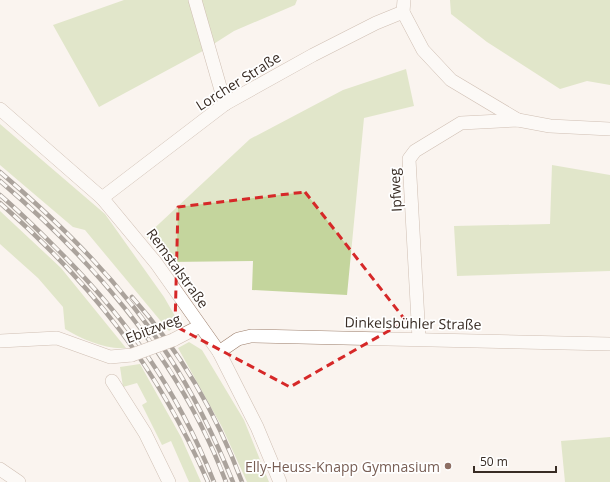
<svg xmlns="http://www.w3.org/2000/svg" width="610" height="482" font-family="'Open Sans',sans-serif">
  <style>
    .green { fill: #c4d59d }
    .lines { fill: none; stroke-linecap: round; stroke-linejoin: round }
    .street-casing { stroke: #9d7f6c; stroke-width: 14 }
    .street { stroke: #fff; stroke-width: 13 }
    .rail-casing { stroke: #4c4139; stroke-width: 4.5 }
    .rail { stroke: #fff; stroke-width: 3; stroke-dasharray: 9; stroke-linecap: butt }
    .street-bridge-casing { stroke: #9d7f6c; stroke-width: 14; stroke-linecap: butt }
    .street-bridge { stroke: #fff; stroke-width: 13 }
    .marked { fill: none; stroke: #d62828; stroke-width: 3; stroke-dasharray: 8 5; stroke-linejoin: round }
    .education-dot { fill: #8d6e63; stroke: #fff; stroke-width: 1.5 }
    .labels { text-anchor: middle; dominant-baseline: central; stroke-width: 3.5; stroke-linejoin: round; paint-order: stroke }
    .street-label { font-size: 14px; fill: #382c24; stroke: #fff }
    .education-label { font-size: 14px; fill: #785e54; stroke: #fff; text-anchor: end }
  </style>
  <rect width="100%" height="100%" fill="#faf4ef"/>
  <!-- green -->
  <g class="green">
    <path d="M124,0H297L295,5L234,31L201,52L99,107L53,25Z"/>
    <path d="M450,0H610V85L587,81L560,89L487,42L451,14Z"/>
    <path d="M406,69L414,106L364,118L347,295L252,290L253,261L168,262L146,236L250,139L343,90Z"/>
    <path d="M0,124L105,214L164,297L179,323L169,331L85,230L73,227L0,165Z"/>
    <path d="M552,165L610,175V271L457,276L454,226L550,224Z"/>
    <path d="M0,211L61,268L126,348C106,350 82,339 65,329L63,307L38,278L0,244Z"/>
    <path d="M189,342L202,350L244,420L269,482H247L222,427L178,348Z"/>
    <path d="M140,364L181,437L201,482H189L171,441L162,445L142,405L147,402L137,383L123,387L120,367Z"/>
    <path d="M610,437V482H565L561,441Z"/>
  </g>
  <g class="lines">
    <!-- street casing -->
    <g class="street-casing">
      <g id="street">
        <path d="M195,0L225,104"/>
        <path d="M404,0L403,12L423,50L451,80L518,120"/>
        <path d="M0,109L102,198L156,263L219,352L257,427L280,482"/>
        <path d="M102,198L225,104L313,55L376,23L403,12"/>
        <path d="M419,339L409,159L415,151L461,123L518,120L550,126L610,129"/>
        <path d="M173,340L200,326"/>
        <path d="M0,341L57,338L110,357L132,355"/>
        <path d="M219,352L238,339L251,336L610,344"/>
        <path d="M112,381L145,433L169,482"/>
        <path d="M0,469L19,482"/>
      </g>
    </g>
    <!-- street -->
    <use href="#street" class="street"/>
    <!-- rail casing -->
    <g class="rail-casing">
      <g id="rail">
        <path d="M0,172C63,226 123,285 168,355C194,395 215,438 233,482"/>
        <path d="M0,181C97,264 181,362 226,482"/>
        <path d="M0,195C20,212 39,231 57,249C128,320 177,389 214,482"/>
        <path d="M0,203C94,286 157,367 208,482"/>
        <path d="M132,297C180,351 217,415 242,482"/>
      </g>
    </g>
    <!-- rail -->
    <use href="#rail" class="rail"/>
    <!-- street-bridge casing -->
    <g class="street-bridge-casing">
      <path id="street-bridge" d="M132,355L173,340"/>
    </g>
    <!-- street-bridge -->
    <use href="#street-bridge" class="street-bridge"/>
  </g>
  <!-- marked area -->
  <path d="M0 0H610V482H0ZM305,192L406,321L290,387L175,326L178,207Z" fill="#faf4ef" fill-opacity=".55" fill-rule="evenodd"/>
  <path class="marked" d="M305,192L406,321L290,387L175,326L178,207Z"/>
  <!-- markers -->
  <circle class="education-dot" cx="448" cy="466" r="4"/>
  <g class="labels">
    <!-- street labels -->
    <g class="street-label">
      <text transform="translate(238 81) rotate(-32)">Lorcher Straße</text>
      <text transform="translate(395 190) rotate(-93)">Ipfweg</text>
      <text transform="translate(178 268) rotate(54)">Remstalstraße</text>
      <text transform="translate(413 323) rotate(1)">Dinkelsbühler Straße</text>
      <text transform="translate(153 328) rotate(-21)">Ebitzweg</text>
    </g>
    <!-- education labels -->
    <g class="education-label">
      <text x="440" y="466">Elly-Heuss-Knapp Gymnasium</text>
    </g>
  </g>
  <!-- scale -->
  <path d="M474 466v6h82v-6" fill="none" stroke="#382c24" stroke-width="2"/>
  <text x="480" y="466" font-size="12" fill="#382c24" stroke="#ffffff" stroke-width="3" paint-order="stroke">50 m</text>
</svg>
